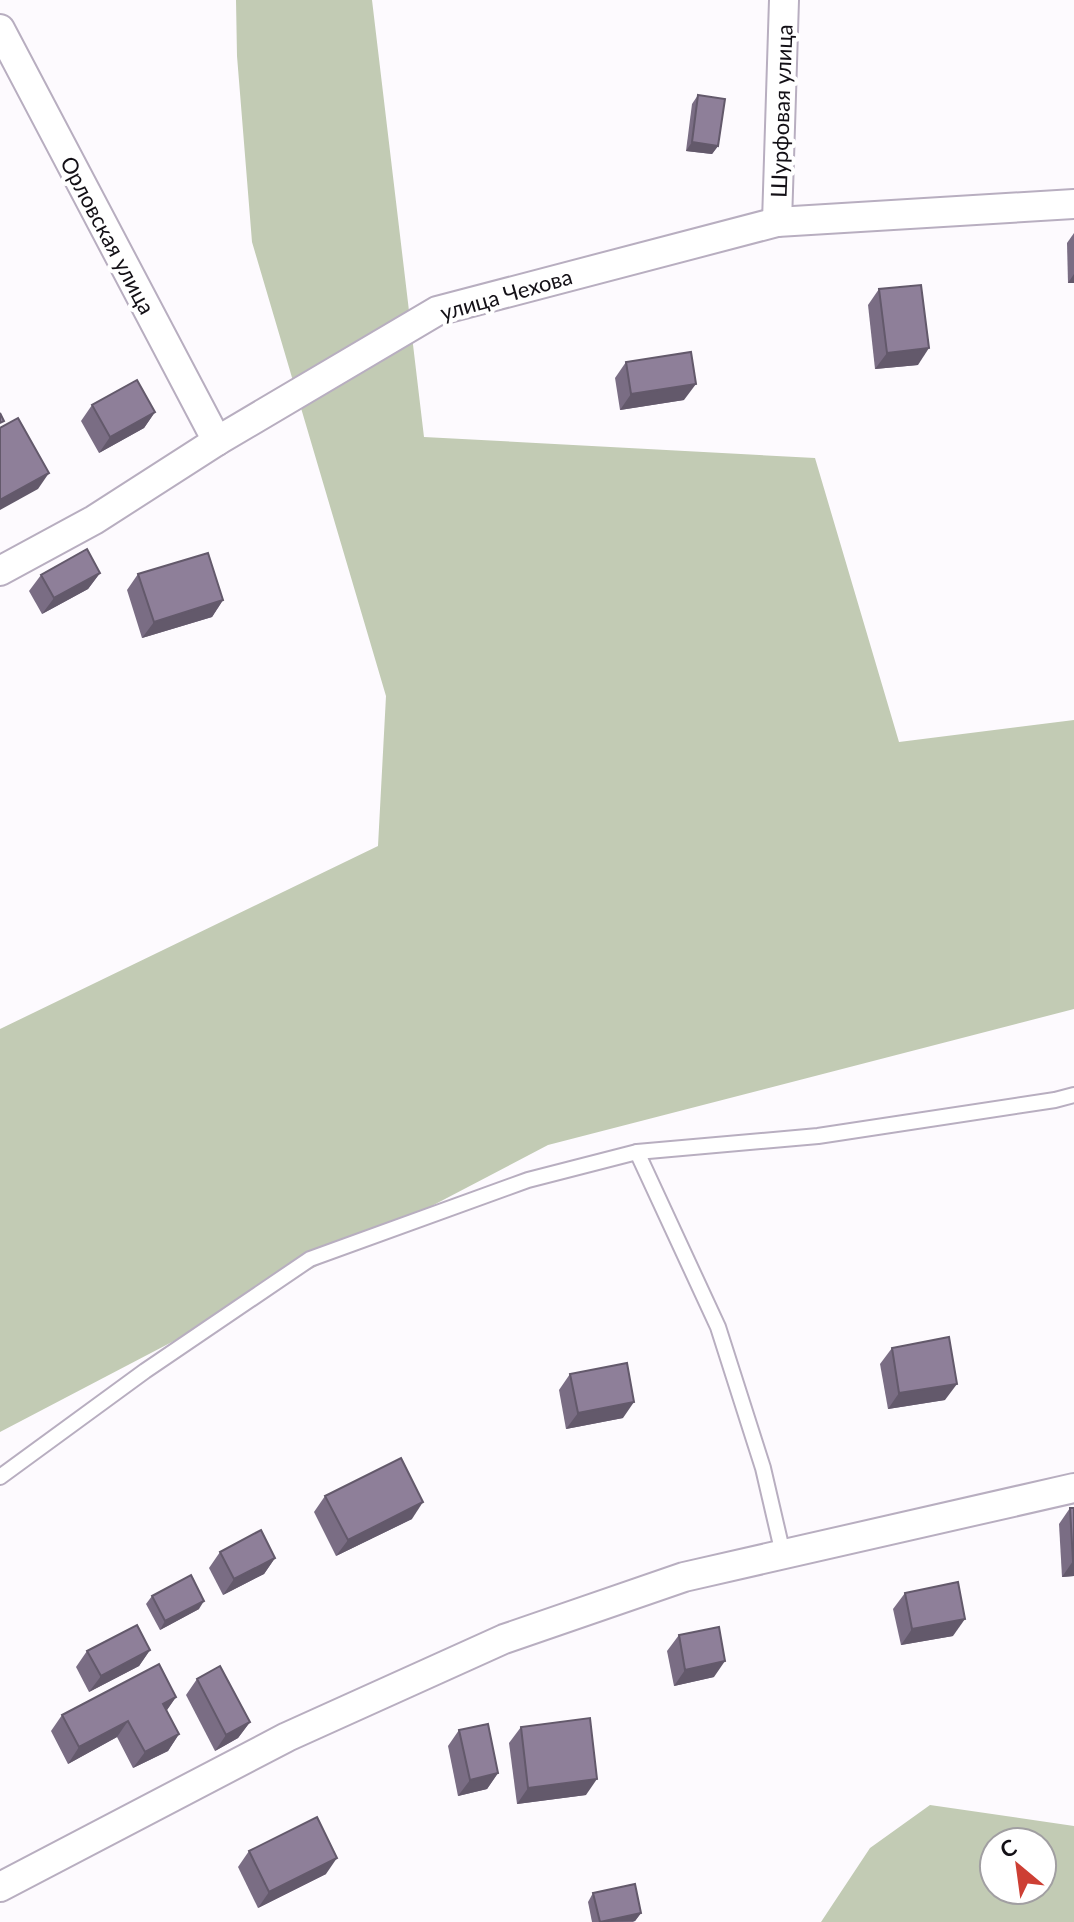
<svg xmlns="http://www.w3.org/2000/svg" width="1074" height="1922" font-family="Lato,sans-serif">
  <style>
    .green { fill: #c2cbb4; fill-rule: evenodd }
    .lines { fill: none; stroke-linecap: round; stroke-linejoin: round }
    .lane-casing { stroke: #b8aec0; stroke-width: 18 }
    .street-casing { stroke: #b8aec0; stroke-width: 32 }
    .lane { stroke: #fff; stroke-width: 14 }
    .street { stroke: #fff; stroke-width: 28 }
    .wall { fill: #7a6d84 }
    .shaded-wall { fill: #63596b }
    .building { fill: #8e7f99; stroke: #63596b; stroke-width: 2 }
    .labels { text-anchor: middle; dominant-baseline: central; stroke-width: 8; stroke-linejoin: round; paint-order: stroke }
    .street-label { font-size: 22px; fill: #131016; stroke: #fff }
  </style>
  <rect width="100%" height="100%" fill="#fdfafe"/>
  <!-- green -->
  <g class="green">
    <path d="M236,0H372L424,437L815,458L899,742L1074,720V1009L548,1145L0,1432V1029L378,846L386,696L252,242L237,56Z"/>
    <path d="M930,1805L1074,1826V1922H821L870,1848ZM1042,1842V1890H994V1842Z"/>
  </g>
  <g class="lines">
    <!-- lane casing -->
    <g class="lane-casing">
      <g id="lane">
        <path d="M637,1152L718,1327L763,1468L783,1554"/>
        <path d="M0,1477L145,1371L310,1259L528,1180L637,1152L818,1136L1055,1100L1074,1095"/>
      </g>
    </g>
    <!-- street casing -->
    <g class="street-casing">
      <g id="street">
        <path d="M0,29L217,441"/>
        <path d="M777,222L784,0"/>
        <path d="M0,571L94,520L217,441L437,311L777,222L1074,204"/>
        <path d="M0,1887L287,1737L504,1639L684,1577L1074,1488"/>
      </g>
    </g>
    <!-- lane -->
    <use href="#lane" class="lane"/>
    <!-- street -->
    <use href="#street" class="street"/>
  </g>
  <!-- wall -->
  <g class="wall">
    <path d="M698,95L718,146L712,154L686,151L692,104Z"/>
    <path d="M1074,233V283H1068L1067,243Z"/>
    <path d="M879,289L918,365L875,369L868,305Z"/>
    <path d="M626,362L684,400L620,410L615,378Z"/>
    <path d="M92,405L155,412L144,428L99,453L81,421Z"/>
    <path d="M100,573L88,589L42,614L29,591L41,575Z"/>
    <path d="M138,574L223,600L212,617L142,638L127,590Z"/>
    <path d="M892,1348L945,1400L888,1409L880,1364Z"/>
    <path d="M570,1374L623,1418L566,1429L559,1390Z"/>
    <path d="M325,1496L412,1519L336,1556L314,1512Z"/>
    <path d="M1070,1508L1074,1576L1062,1577L1059,1524Z"/>
    <path d="M220,1552L275,1558L264,1574L223,1595L209,1568Z"/>
    <path d="M905,1593L953,1636L901,1645L893,1609Z"/>
    <path d="M152,1596L199,1609L160,1630L146,1604Z"/>
    <path d="M679,1635L714,1677L674,1686L667,1651Z"/>
    <path d="M150,1650L139,1666L89,1692L76,1667L87,1651Z"/>
    <path d="M197,1679L250,1722L238,1738L215,1751L186,1695Z"/>
    <path d="M176,1697L166,1711L179,1734L168,1751L133,1768L117,1737L68,1764L51,1731L62,1715Z"/>
    <path d="M521,1727L586,1795L517,1804L509,1743Z"/>
    <path d="M459,1730L498,1773L487,1789L458,1796L448,1746Z"/>
    <path d="M249,1851L326,1874L258,1908L238,1867Z"/>
    <path d="M593,1893L641,1913L635,1921L633,1922H592L588,1902Z"/>
  </g>
  <!-- shaded-wall -->
  <g class="shaded-wall">
    <path d="M692,142L718,146L712,154L686,151Z"/>
    <path d="M1074,274V283H1068Z"/>
    <path d="M929,348L918,365L875,369L887,353Z"/>
    <path d="M696,384L684,400L620,410L631,394Z"/>
    <path d="M155,412L144,428L99,453L110,437Z"/>
    <path d="M49,473L38,489L0,510V500Z"/>
    <path d="M100,573L88,589L42,614L54,598Z"/>
    <path d="M223,600L212,617L142,638L154,622Z"/>
    <path d="M957,1384L945,1400L888,1409L899,1393Z"/>
    <path d="M634,1402L623,1418L566,1429L578,1413Z"/>
    <path d="M423,1502L412,1519L336,1556L348,1540Z"/>
    <path d="M275,1558L264,1574L223,1595L234,1579Z"/>
    <path d="M1073,1561H1074V1576L1062,1577Z"/>
    <path d="M204,1601L199,1609L160,1630L165,1621Z"/>
    <path d="M965,1619L953,1636L901,1645L912,1629Z"/>
    <path d="M150,1650L139,1666L89,1692L101,1676Z"/>
    <path d="M725,1661L714,1677L674,1686L685,1670Z"/>
    <path d="M176,1697L165,1713L163,1704Z"/>
    <path d="M128,1721L117,1737L68,1764L79,1747Z"/>
    <path d="M250,1722L238,1738L215,1751L226,1735Z"/>
    <path d="M179,1734L168,1751L133,1768L145,1752Z"/>
    <path d="M498,1773L487,1789L458,1796L470,1780Z"/>
    <path d="M597,1779L586,1795L517,1804L528,1788Z"/>
    <path d="M337,1858L326,1874L258,1908L269,1892Z"/>
    <path d="M641,1913L635,1921L603,1922Z"/>
  </g>
  <!-- building -->
  <g class="building">
    <path d="M698,95L725,99L718,146L692,142Z"/>
    <path d="M921,285L929,348L887,353L879,289Z"/>
    <path d="M691,352L696,384L631,394L626,362Z"/>
    <path d="M137,380L155,412L110,437L92,405Z"/>
    <path d="M0,413L4,421L0,423Z"/>
    <path d="M18,418L49,473L0,500V428Z"/>
    <path d="M87,549L100,573L54,598L41,575Z"/>
    <path d="M208,553L223,600L154,622L138,574Z"/>
    <path d="M949,1337L957,1384L899,1393L892,1348Z"/>
    <path d="M627,1363L634,1402L578,1413L570,1374Z"/>
    <path d="M401,1458L423,1502L348,1540L325,1496Z"/>
    <path d="M1070,1508H1074V1561H1073Z"/>
    <path d="M261,1530L275,1558L234,1579L220,1552Z"/>
    <path d="M191,1575L204,1601L165,1621L152,1596Z"/>
    <path d="M958,1582L965,1619L912,1629L905,1593Z"/>
    <path d="M137,1625L150,1650L101,1676L87,1651Z"/>
    <path d="M719,1627L725,1661L685,1670L679,1635Z"/>
    <path d="M159,1664L176,1697L163,1704L179,1734L145,1752L128,1721L79,1747L62,1715Z"/>
    <path d="M220,1666L250,1722L226,1735L197,1679Z"/>
    <path d="M590,1718L597,1779L528,1788L521,1727Z"/>
    <path d="M488,1724L498,1773L470,1780L459,1730Z"/>
    <path d="M317,1817L337,1858L269,1892L249,1851Z"/>
    <path d="M635,1884L641,1913L600,1922L593,1893Z"/>
  </g>
  <g class="labels">
    <!-- street labels -->
    <g class="street-label">
      <text transform="translate(781 111) rotate(-88)">Шурфовая улица</text>
      <text transform="translate(108 235) rotate(62)">Орловская улица</text>
      <text transform="translate(506 294) rotate(-16)">улица Чехова</text>
    </g>
  </g>
  <!-- north arrow -->
  <g transform="translate(1018 1866) rotate(331)"><circle r="38" fill="#ffffff" stroke="#a19fa2" stroke-width="2"/>
  <path d="M0-6L14 30L0 20L-14 30Z" fill="#cd3f34"/>
  <text y="-12" font-size="22" font-weight="bold" text-anchor="middle" fill="#131016">С</text>
  </g>
</svg>
